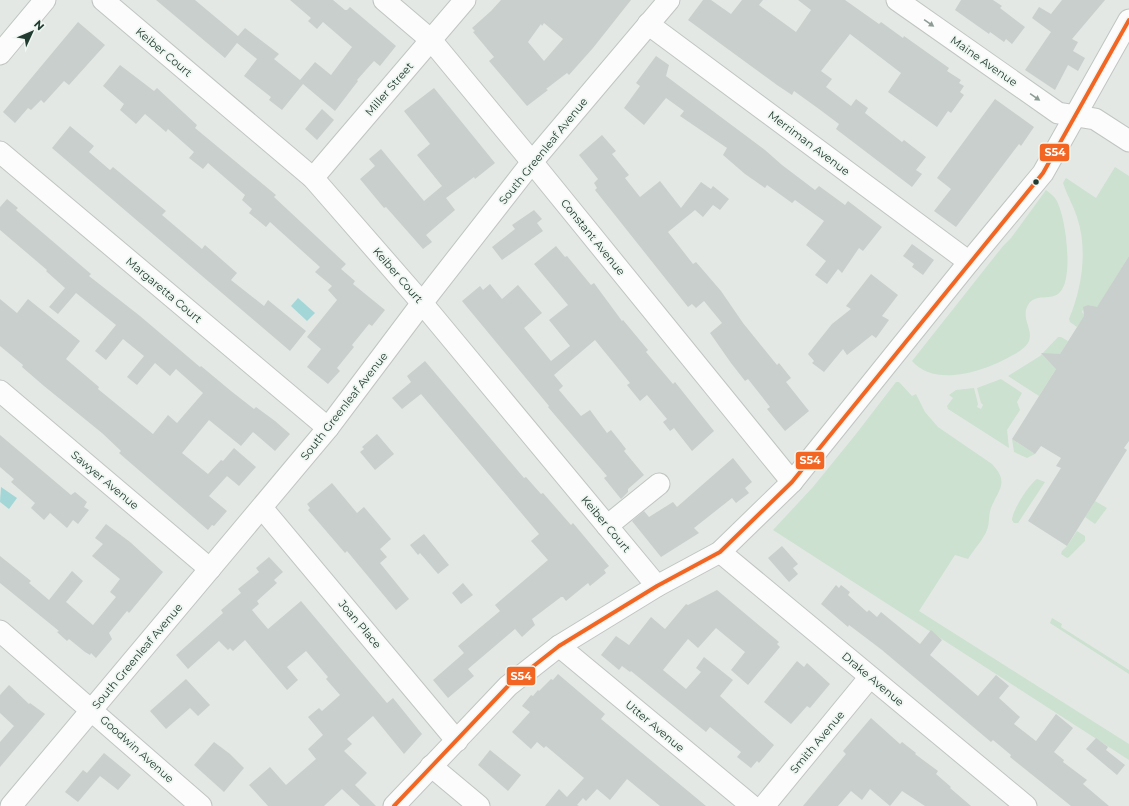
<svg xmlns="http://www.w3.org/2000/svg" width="1129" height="806" font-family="Montserrat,sans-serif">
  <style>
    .green { fill: #cce1cf }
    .water { fill: #a3d6d6 }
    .building { fill: #c9cfcc; fill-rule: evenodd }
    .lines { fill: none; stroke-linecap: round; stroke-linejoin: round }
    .minor-casing { stroke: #c0c5c2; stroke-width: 23 }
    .minor { stroke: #fbfcfb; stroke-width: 21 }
    .bus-1-casing { stroke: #f0f7f3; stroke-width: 7 }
    .bus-1 { stroke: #f26522; stroke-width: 4 }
    .oneway { fill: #8e9c96 }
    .bus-dot { fill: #213b30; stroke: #f0f7f3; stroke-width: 1.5 }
    .labels { text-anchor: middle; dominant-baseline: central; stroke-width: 3.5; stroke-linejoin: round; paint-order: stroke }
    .street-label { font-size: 11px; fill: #213b30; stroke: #f0f7f3 }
    .line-badge { stroke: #f0f7f3; stroke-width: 1.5 }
    .badge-label { font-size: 11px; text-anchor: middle; font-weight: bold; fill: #fff }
  </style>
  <rect width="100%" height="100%" fill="#e3e8e5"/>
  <!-- green -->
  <g class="green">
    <path d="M1115,167L1129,176V256L1093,314L1092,306L1088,305L1084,307L1082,312L1085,316L1077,327L1070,322L1069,319C1082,288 1088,250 1077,217C1073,205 1067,195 1063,183L1066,178L1096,198Z"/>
    <path d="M1046,190C1049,193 1053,195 1055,198C1066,213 1074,279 1060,292C1051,302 1036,292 1028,305C1020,319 1035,330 1028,343C1024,349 1017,353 1011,356C985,371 935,388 912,361L1003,246L1011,238Z"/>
    <path d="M1058,337H1061L1068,341L1059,356L1049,361L1054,365L1059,364L1039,396L1008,376L1040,356Z"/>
    <path d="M1001,379L1022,393L1017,402L1020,410L1007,430L1009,448L948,409L947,406L953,398L949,395L956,390L974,388L978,404L977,407L981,409L983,405L981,403L977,388Z"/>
    <path d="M896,382H899L912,396L916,394L925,412L938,427L992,464C1010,483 998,490 991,508C988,515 990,523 987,530C983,540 974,549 968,559L955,555L919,611L1129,744V760L773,530L813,487L856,434Z"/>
    <path d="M1012,439L1035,454L1027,458L1014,452Z"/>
    <path d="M1037,479L1045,482L1018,523H1014L1012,520C1012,511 1029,484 1037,479Z"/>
    <path d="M1095,501L1107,508L1095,524L1085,517Z"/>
    <path d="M1077,531L1085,536V541L1069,557L1067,558L1061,554L1062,551L1067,546Z"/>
    <path d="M1052,618L1062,624L1061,627L1129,670V674L1050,623Z"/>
  </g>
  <!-- water -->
  <g class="water">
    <path d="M298,298L315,313L307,321L291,306Z"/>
    <path d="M1,487L17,498L9,509L0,502Z"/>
  </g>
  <!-- building -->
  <g class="building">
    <path d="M156,0H195L238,36L245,28L279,54L274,59L300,80L315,62L331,75L352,47L323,22L317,29L308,21L311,18L290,0H333L345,10H347L350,7L396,46L380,66L374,61L357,80L358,81L335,111L303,84L282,110L269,100L271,97L244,76L257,59L237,43L225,58Z"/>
    <path d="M501,0H631L593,48L569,75L567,73L546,89L548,90L527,106L489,61L494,57L473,32L475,31L472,28L491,11ZM544,23L563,39L544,61L528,42L541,24L542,26Z"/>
    <path d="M703,0H711L731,14L742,0H763L759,5L796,32L811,10L798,0H845L879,24L881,22L903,38L904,36L949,68L947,71L961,80L959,83L964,86L960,92L964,95L951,113L948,111L937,127L888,92L901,73L850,34L821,71L832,79L826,87L851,106L856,99L868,108L865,113L902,142L904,140L926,157L916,170L922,174L912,187L836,129L839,124L819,109L794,91L792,95L777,85L688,20Z"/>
    <path d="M961,0H993L1002,6L1000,8L1025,27L1012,44L1006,39L1004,42L990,32L989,34L955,10Z"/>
    <path d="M1062,0H1105L1072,39L1078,42L1073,51L1085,58L1078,71L1068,65L1055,90L1025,70L1051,32L1032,18L1039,7L1051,14Z"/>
    <path d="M78,22L105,45L69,85L64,81L44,103L41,100L31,110L28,108L15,123L3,112Z"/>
    <path d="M656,56L669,65L666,76L765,150L782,165L815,190L819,186L845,205L848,201L882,227L863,251L859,248L842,273L838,269L827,284L815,275L826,261L806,245L824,221L795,200L792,203L767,185L765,188L745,174L723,155L727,148L680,116L684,111L666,98L644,125L624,108L640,86L636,83Z"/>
    <path d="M120,65L154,91L157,88L197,125L195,128L276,195L274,197L346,264L341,269L355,281L353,284L385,310L372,326L369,324L352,345L354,347L337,368L340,371L328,384L307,367L321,349L307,337L337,300L328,290L332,286L315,272L320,267L270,222L266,227L249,213L252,209L242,200L245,195L208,163L203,169L189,158L194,152L168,129L166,132L145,114L136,124L120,110L124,104L103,86Z"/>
    <path d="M434,88L495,163L475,179L474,177L446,198L455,210L426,235L432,242L423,249L386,207L384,208L360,179L375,166L369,159L381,149L424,201L442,186L417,155L430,144L404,111Z"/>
    <path d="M995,99L1034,127L1021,146L1019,144L956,227L934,211L951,189L937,178Z"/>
    <path d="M322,109L334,120L317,140L305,129Z"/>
    <path d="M70,126L94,146L89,152L110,170L113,167L166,211L162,215L202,249L205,245L237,273L231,280L264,306L268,300L306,331L290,351L52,148Z"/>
    <path d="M602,135L616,151L612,154L629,175L625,178L640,197L660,181L681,208L701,182L711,189L713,186L729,199L720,210L713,205L703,217L695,210L668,232L693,264L696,262L721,291L743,323L777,365L779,363L791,378L786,382L809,411L785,431L767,409L770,407L748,379L745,381L731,363L710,333L722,323L704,301L696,308L692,304L688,307L595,190L597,188L594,183L598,179L579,155Z"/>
    <path d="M7,199L18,208L16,210L91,274L89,276L140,316L200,367L201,366L231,391L254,409L256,407L275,421L290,434L275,451L253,432L241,446L209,420L182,453L208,474L221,460L223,461L234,448L256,467L239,486L227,476L209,496L227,511L214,526L212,525L208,530L119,453L121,451L102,433L44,386L22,367L23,365L0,346V299L17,313L28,299L80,341L66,359L99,387L98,389L153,434L168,415L177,423L203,393L176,369L170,376L155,363L137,385L127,377L144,356L123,339L106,360L95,351L116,325L76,293L58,314L49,307L65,288L46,271L47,270L0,230V207Z"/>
    <path d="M534,210L542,219L537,223L543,231L502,260L492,247L515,229L512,225Z"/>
    <path d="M912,244L934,260L923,275L912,267L914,264L903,256Z"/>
    <path d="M556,246L565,257L567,256L591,285L594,283L622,321L623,320L648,350L646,352L673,384L675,382L714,431L692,451L674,428L670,431L663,422L667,419L647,395L640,401L627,385L630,383L595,340L554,375L563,386L559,390L581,416L590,410L607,433L611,430L619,440L626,449L624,451L644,475L628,489V492L621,499L604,478L607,476L548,407L549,406L462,301L480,286L483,290L490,284L502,299L518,285L542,313L524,328L551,361L570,346L549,320L568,305L534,264Z"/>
    <path d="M1129,256V441L1124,448L1127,450L1067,546L1028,521L1061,468L1056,466L1061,458L1041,446L1035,454L1012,439L1056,369L1041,353L1060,354L1084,316L1083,307L1088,305L1097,307Z"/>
    <path d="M871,274L898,295L882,316L889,320L876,338L872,335L847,355L843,349L824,372L812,363L814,361L808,354L832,324L851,309L846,306Z"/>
    <path d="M425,361L524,478L526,477L541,494L543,493L571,525L573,523L609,566L604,570L606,573L590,586L588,583L566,601L563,597H561L532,619L535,625L522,637L515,629L468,669L474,676L448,698L433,680L464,653L458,646L500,611L495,605L548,560L531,541L539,534L421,394L402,409L392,398L411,382L407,376Z"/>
    <path d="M377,434L394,454L375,470L360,452L364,449L362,447Z"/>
    <path d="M0,435L71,495L75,492L87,502L84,507L89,510L78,524L73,520L67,528L50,513L44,520L31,508L35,503L11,482L14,479L0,467Z"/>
    <path d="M733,458L752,482L745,488L749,493L736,503L732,498L694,528L699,533L661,557L632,521L644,511L649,517L673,502L677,507Z"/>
    <path d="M332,483L357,513L364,507L391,539L380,549L387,557L380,563L409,599L396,610L347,551L345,553L308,510L310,508L307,504Z"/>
    <path d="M106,524L130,542L163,572L129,613L127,611L109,633L112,639L96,658L91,653L90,655L85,652L69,639L67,641L57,632L59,631L0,583V556L31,581L29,583L49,600L72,571L83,581L66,602L93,625L116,597L110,592L120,579L92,556L103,544L95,538Z"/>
    <path d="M424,534L449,565L438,574L420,553L418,555L410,545Z"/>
    <path d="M782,546L798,564L793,568L798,574L789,582L768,558Z"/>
    <path d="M269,557L283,572L274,580L277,583L257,601L259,604L252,610L268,629L301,601L387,703L393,698L422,734L404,754L373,716L347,739L352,744L344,751L367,773L355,785L376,806H360L342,789L324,806H268L249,785L270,767L286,785L316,759L308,749L323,735L308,717L319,708L322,711L340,695L326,679L328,677L306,651L287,667L298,680L287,690L245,640L233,651L230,648L228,650L219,641L188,669L176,655L223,613L221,610L241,593L238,589L259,572L256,568Z"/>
    <path d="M463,583L473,595L461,604L452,593Z"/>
    <path d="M836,585L839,588L841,585L850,592L848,595L867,612L869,610L877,617L881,612L920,644L931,630L942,640L930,655L978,696L996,675L1009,686L999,698L1020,717L1014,724L1036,741L1056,714L1073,728L1054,752L1064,760L1063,762L1087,780L1083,784L1109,806H1071L1010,757L1011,755L993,740L991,742L882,650L849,625L848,627L821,604Z"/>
    <path d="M717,590L779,642L777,644L780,647L748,685L731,670L745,652L716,628L698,648L688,639L663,670L686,689L701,672L696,668L704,657L733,680L720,696L774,745L759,763L757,761L751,768L737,757L741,752L710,727L706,732L631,671L630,672L622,666L619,670L601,655L616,636L629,645L651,617L665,629L686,604L688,605Z"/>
    <path d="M797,661L804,667L807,663L830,684L810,708L807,706L791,724L764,702Z"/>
    <path d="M558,674L605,714L601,719L706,806H660L627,779L610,800L597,789L586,801L583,798L577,805L579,806H545L559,789L567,797L584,778L546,746L544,748L537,742L531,749L512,732L530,712L522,706L531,695L533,696L538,690L539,691L551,679L553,680Z"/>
    <path d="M186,679L210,705L198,716L190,708L166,729L150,711Z"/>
    <path d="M9,685L29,704L30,703L45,714L0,767V742L14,726L0,713V695Z"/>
    <path d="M871,718L900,744L902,742L916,753L915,754L938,771L936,774L951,787L950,788L971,806H925L902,791L890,806L870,789L862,800L851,791L838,806H803L846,754L843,751Z"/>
    <path d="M1096,738L1108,747L1106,750L1125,765L1117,775L1086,749Z"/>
    <path d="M214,742L230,754L244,768L224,792L194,765Z"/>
    <path d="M490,750L521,775L508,791L478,765Z"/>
    <path d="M104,753L131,775L118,790L100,776L78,802L65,792L83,770L87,773Z"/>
  </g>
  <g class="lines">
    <!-- minor casing -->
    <g class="minor-casing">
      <g id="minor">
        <path d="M103,0L313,178L422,303L657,586"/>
        <path d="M384,0L431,40L532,162L792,482"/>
        <path d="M897,0L1058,113L1095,119L1129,141"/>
        <path d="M648,24L969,262"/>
        <path d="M0,54L45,0"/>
        <path d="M0,152L328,428"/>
        <path d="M313,178L465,0"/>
        <path d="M0,391L210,569"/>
        <path d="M262,508L457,741"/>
        <path d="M607,526L659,484"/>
        <path d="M720,552L1026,806"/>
        <path d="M0,631L201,806"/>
        <path d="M559,646L752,806"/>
        <path d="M431,766L479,806"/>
        <path d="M11,806L328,428L422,303L532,162L669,0"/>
        <path d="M394,806L508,686L559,646L657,586L720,552L792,482L969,262L1043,173L1129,20"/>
        <path d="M764,806L870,677"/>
      </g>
    </g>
    <!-- minor -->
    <use href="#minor" class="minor"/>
    <!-- bus-1 casing -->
    <g class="bus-1-casing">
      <path id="bus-1" d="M394,806L508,686L559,646L657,586L720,552L792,482L1043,173L1129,20"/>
    </g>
    <!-- bus-1 -->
    <use href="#bus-1" class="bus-1"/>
  </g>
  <!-- one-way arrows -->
  <defs><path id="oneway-solid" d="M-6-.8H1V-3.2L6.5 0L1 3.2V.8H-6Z"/></defs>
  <g class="oneway">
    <use href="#oneway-solid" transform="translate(929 23) rotate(35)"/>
    <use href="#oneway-solid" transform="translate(1035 97) rotate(35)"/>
  </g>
  <!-- markers -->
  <circle class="bus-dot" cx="1036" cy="182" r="3.5"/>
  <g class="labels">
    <!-- street labels -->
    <g class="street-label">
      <text transform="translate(164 52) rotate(40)">Keiber Court</text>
      <text transform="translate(984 61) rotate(35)">Maine Avenue</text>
      <text transform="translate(389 89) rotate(-49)">Miller Street</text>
      <text transform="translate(809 143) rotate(37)">Merriman Avenue</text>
      <text transform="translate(543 151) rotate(-51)">South Greenleaf Avenue</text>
      <text transform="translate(593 237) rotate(51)">Constant Avenue</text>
      <text transform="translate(398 275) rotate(49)">Keiber Court</text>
      <text transform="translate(164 290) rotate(40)">Margaretta Court</text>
      <text transform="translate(344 406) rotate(-52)">South Greenleaf Avenue</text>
      <text transform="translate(105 480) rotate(40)">Sawyer Avenue</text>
      <text transform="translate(606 524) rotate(50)">Keiber Court</text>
      <text transform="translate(360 624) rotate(50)">Joan Place</text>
      <text transform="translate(137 656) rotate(-50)">South Greenleaf Avenue</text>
      <text transform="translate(873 679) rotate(40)">Drake Avenue</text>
      <text transform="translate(655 726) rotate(40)">Utter Avenue</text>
      <text transform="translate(817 742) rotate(-50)">Smith Avenue</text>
      <text transform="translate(137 749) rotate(42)">Goodwin Avenue</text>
    </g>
  </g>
  <g class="line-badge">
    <rect x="1039" y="143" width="31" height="19" rx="4" fill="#f26522"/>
    <rect x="795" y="451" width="30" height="19" rx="4" fill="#f26522"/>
    <rect x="506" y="666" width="30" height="20" rx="4" fill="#f26522"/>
  </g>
  <g class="badge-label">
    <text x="1055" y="156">S54</text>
    <text x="810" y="464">S54</text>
    <text x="521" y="680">S54</text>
  </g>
  <!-- north arrow -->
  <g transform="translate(32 32) rotate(46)" stroke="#f0f7f3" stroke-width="3" paint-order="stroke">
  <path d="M0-3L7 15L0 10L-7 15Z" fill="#213b30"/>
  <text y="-6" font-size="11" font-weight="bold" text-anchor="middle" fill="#213b30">N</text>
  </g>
</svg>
